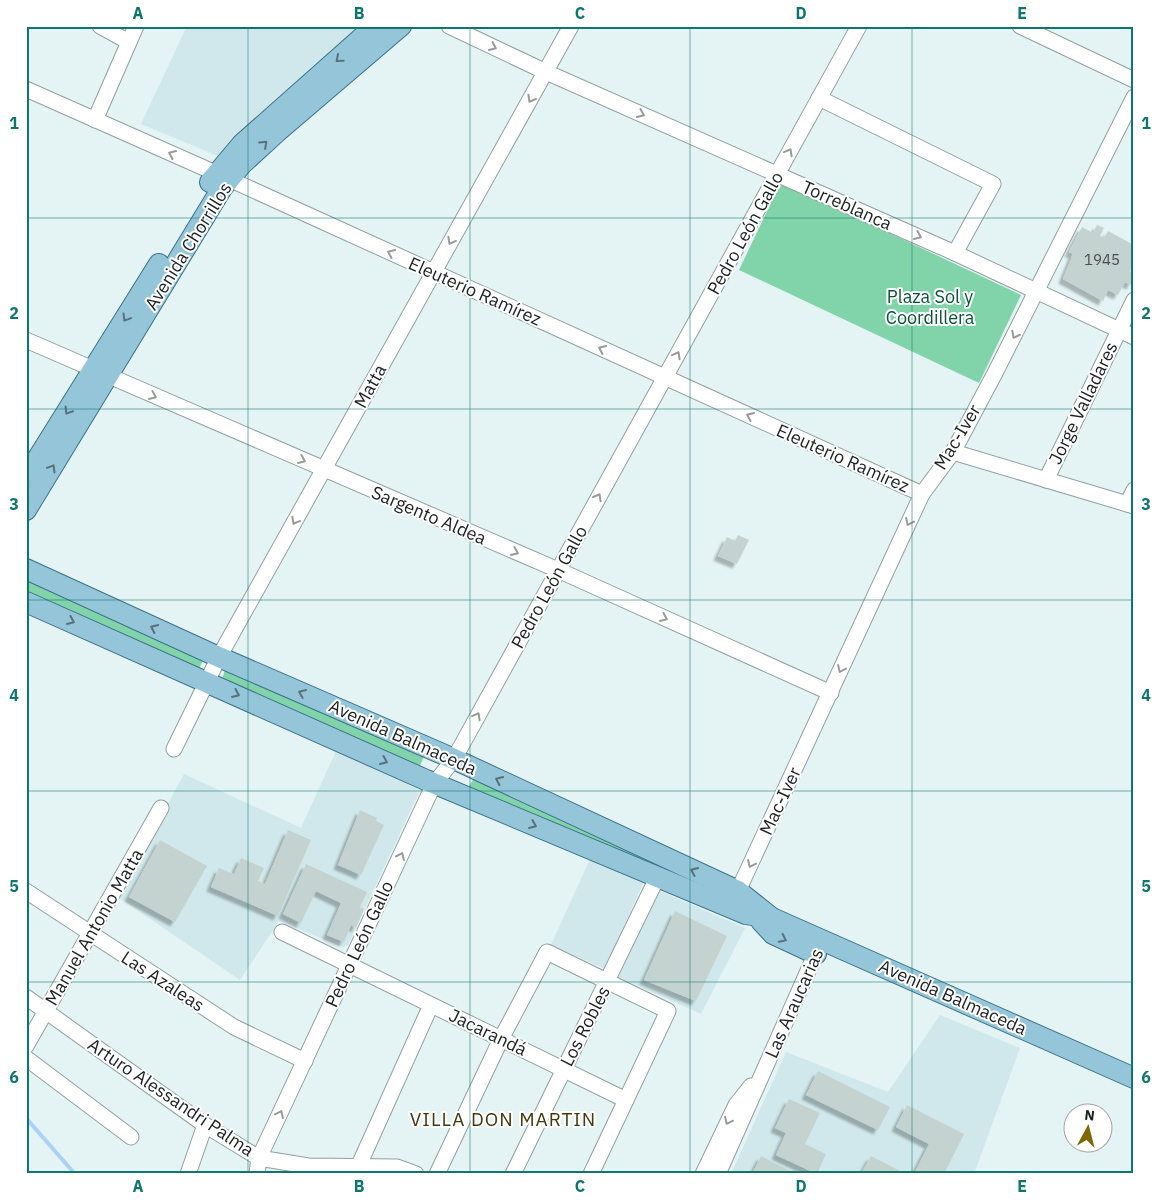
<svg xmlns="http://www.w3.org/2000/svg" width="1160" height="1200" font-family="'IBM Plex Sans',sans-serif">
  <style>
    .built { fill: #d0e8eb }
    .green { fill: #81d3a9 }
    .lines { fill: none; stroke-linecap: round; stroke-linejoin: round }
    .stream { stroke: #abd1f7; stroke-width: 4 }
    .building { fill: #c5d3d0; filter: url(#shadow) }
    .minor-casing { stroke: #92a0a2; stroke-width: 17 }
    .major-casing { stroke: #3b7388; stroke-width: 22 }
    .minor { stroke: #fff; stroke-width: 15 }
    .major { stroke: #94c5d9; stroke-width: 20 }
    .oneway { stroke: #989b9b }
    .oneway2 { stroke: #58727d }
    .grid { fill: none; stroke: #0f766e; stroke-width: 1; stroke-opacity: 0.55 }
    .labels { text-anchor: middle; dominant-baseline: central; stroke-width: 4; stroke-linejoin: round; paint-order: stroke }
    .number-label { font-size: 15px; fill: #464d4d }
    .street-label { font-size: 18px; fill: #1b2021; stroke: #fff }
    .park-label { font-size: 18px; fill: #085336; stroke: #fff }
    .neighbourhood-label { font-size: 19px; letter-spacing: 1px; fill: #43390f; stroke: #fff }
    .neatline { fill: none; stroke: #0f766e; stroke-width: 2 }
    .grid-label { font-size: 16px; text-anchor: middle; font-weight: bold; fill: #0f766e }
  </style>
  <defs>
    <filter id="shadow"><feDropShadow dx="-4.5" dy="4.5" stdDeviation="1" flood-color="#0004"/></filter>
  </defs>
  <rect width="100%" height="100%" fill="#e4f3f4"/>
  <!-- built -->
  <g class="built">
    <path d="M187,26H371L218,156L141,124Z"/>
    <path d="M337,749L420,790L348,945L343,947L279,921L240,980L118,897L184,774L301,828Z"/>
    <path d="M590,859L643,883L605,969L551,945Z"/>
    <path d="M660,891L745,928L701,1014L618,977Z"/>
    <path d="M940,1015L1020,1048L974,1174H731L786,1052L888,1092Z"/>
  </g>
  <!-- green -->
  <g class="green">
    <path d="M781,182L1021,295L979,383L739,270Z"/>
    <path d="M26,577L204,658L198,671L26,595Z"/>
    <path d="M226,667L426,752L419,768L221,682Z"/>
    <path d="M476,775L682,869L675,882L466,791Z"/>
  </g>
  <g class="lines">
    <!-- stream -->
    <path class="stream" d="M26,1118L75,1174"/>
  </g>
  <!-- building -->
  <g class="building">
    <path d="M1097,225L1104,228L1100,236L1104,238L1108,231L1134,245V264L1130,271L1134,273V279L1131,285L1125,282L1118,295L1108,290L1103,301L1063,279L1073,254L1069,252L1082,227L1093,233Z"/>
    <path d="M738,535L749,540L737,564L718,556L727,537L735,541Z"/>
    <path d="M360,810L377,818L376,821L384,825L361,875L338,865Z"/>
    <path d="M288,830L311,840L278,916L211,887L219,868L234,874L241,858L264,868L258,881L265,884Z"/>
    <path d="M160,840L207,866L175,922L129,897Z"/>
    <path d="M306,864L367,892L360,907L364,909L356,928L351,925L344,942L327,935L341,903L316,891L301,923L283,914Z"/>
    <path d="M675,911L727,936L696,1001L644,980Z"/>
    <path d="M818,1071L890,1107L878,1130L806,1095Z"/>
    <path d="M789,1099L820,1113L805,1144L826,1154L817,1174L776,1155L786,1133L775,1128Z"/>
    <path d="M907,1105L964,1134L944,1174H914L929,1144L896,1127Z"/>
    <path d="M761,1156L792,1172L791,1174H752Z"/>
    <path d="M871,1156L906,1174H861Z"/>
  </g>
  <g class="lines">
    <!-- minor casing -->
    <g class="minor-casing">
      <g id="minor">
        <path d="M100,26L129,42"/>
        <path d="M449,26L546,72L955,253L1134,337"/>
        <path d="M1020,26L1134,80"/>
        <path d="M26,89L229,179L922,494"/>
        <path d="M819,98L993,184L955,253"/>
        <path d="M95,120L136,26"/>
        <path d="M26,340L558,570L831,693"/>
        <path d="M953,452L1134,506"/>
        <path d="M1046,480L1134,300"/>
        <path d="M1127,504L1134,490"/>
        <path d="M174,749L219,657L571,26"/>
        <path d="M26,891L234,1027L305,1061"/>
        <path d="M738,891L922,494L953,452L995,373L1134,97"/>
        <path d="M282,932L626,1100"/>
        <path d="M26,997L205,1125L259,1158L308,1166L397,1167L416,1174"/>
        <path d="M26,1046L161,808"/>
        <path d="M26,1058L131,1137"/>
        <path d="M188,1174L205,1125"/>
        <path d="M257,1174L259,1158L434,784L454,759L859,26"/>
        <path d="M355,1174L431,1005"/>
        <path d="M437,1174L501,1039L547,952L668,1011L591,1174"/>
        <path d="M513,1174L657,878"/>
        <path d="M703,1174L736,1105L751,1086"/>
        <path d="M718,1174L820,944"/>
      </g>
    </g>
    <!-- major casing -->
    <g class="major-casing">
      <g id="major">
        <path d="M210,182L242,144L375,26"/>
        <path d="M26,477L159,264"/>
        <path d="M26,510L222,188L242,164L277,132L401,26"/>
        <path d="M26,569L212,654L454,759L738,891L772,918"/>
        <path d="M26,602L426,780L746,914L772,918L1134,1078"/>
        <path d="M761,921L773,934L816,954"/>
      </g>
    </g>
    <!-- minor -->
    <use href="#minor" class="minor"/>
    <!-- major -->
    <use href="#major" class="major"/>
  </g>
  <!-- one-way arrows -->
  <defs><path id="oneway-chevron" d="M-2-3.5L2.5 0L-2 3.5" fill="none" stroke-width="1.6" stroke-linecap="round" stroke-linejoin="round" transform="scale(1.25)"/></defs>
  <g class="oneway">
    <use href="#oneway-chevron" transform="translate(493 47) rotate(25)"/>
    <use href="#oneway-chevron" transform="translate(531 99) rotate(119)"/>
    <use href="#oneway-chevron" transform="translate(641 114) rotate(24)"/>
    <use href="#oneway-chevron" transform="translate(789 152) rotate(-61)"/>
    <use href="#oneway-chevron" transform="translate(172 154) rotate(-156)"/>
    <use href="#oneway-chevron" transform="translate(918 236) rotate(24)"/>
    <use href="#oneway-chevron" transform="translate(451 241) rotate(119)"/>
    <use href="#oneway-chevron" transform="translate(391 253) rotate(-156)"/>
    <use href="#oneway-chevron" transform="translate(1015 335) rotate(117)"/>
    <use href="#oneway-chevron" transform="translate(602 349) rotate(-156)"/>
    <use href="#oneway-chevron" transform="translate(677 355) rotate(-61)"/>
    <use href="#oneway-chevron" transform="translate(153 396) rotate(23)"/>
    <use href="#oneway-chevron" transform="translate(750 416) rotate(-156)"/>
    <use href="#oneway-chevron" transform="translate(302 460) rotate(23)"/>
    <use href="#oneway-chevron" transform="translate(598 497) rotate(-61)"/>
    <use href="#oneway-chevron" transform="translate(295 521) rotate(119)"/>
    <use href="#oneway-chevron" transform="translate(909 522) rotate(115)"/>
    <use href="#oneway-chevron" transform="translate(515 552) rotate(23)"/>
    <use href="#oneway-chevron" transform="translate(664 618) rotate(24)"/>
    <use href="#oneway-chevron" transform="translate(841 669) rotate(115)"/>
    <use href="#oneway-chevron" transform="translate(477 716) rotate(-61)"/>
    <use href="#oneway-chevron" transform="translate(401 856) rotate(-65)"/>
    <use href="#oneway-chevron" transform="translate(751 864) rotate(115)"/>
    <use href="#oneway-chevron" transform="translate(280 1114) rotate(-65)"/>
    <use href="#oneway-chevron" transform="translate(728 1121) rotate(116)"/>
  </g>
  <g class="oneway2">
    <use href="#oneway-chevron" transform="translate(339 59) rotate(139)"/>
    <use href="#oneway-chevron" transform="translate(264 144) rotate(-43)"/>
    <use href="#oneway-chevron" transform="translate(126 318) rotate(121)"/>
    <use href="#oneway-chevron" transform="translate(68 411) rotate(122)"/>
    <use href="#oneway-chevron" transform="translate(52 468) rotate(-59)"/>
    <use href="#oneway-chevron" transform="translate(71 621) rotate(24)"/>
    <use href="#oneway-chevron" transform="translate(154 628) rotate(-155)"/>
    <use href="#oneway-chevron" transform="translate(302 693) rotate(-157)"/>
    <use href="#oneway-chevron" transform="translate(236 694) rotate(24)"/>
    <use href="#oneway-chevron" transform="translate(384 761) rotate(24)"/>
    <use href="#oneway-chevron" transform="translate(499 780) rotate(-155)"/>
    <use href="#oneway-chevron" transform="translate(533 825) rotate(23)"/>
    <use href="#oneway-chevron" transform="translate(694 871) rotate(-156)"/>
    <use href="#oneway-chevron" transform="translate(783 939) rotate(26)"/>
  </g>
  <!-- grid -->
  <path class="grid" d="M248,26V1174M470,26V1174M690,26V1174M912,26V1174M26,218H1134M26,409H1134M26,600H1134M26,791H1134M26,982H1134"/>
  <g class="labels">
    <!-- number labels -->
    <g class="number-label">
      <text x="1102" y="259">1945</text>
    </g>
    <!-- street labels -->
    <g class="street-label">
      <text transform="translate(847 205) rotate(24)">Torreblanca</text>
      <text transform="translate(745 233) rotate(-61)">Pedro León Gallo</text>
      <text transform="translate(188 246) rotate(-58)">Avenida Chorrillos</text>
      <text transform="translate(475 291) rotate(24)">Eleuterio Ramírez</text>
      <text transform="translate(370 386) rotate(-61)">Matta</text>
      <text transform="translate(1083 403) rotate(-64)">Jorge Valladares</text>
      <text transform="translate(957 437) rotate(-59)">Mac-Iver</text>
      <text transform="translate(843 458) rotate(24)">Eleuterio Ramírez</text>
      <text transform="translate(429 515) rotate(23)">Sargento Aldea</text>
      <text transform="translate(549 587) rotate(-61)">Pedro León Gallo</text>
      <text transform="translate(403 737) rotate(24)">Avenida Balmaceda</text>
      <text transform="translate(780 801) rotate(-65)">Mac-Iver</text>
      <text transform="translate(94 927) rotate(-60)">Manuel Antonio Matta</text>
      <text transform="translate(359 944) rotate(-65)">Pedro León Gallo</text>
      <text transform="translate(163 981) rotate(33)">Las Azaleas</text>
      <text transform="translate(953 997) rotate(24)">Avenida Balmaceda</text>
      <text transform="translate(794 1003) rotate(-66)">Las Araucarias</text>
      <text transform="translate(585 1026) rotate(-63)">Los Robles</text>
      <text transform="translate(488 1032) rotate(26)">Jacarandá</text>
      <text transform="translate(171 1097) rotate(34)">Arturo Alessandri Palma</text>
    </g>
    <!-- park labels -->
    <g class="park-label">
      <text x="930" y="296">Plaza Sol y<tspan x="930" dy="21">Coordillera</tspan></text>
    </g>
    <!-- neighbourhood labels -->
    <g class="neighbourhood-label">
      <text x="503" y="1119">VILLA DON MARTIN</text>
    </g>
  </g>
  <!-- border -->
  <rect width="1160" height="1200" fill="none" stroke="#ffffff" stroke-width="55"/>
  <!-- north arrow -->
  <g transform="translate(1088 1128) rotate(7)"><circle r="24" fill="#ffffff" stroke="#a4a6a6"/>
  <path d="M0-4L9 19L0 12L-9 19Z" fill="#7e6900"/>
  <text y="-8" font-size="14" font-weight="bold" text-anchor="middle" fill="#1b2021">N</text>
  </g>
  <rect x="28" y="28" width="1104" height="1144" class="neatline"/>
  <g class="grid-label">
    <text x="138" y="19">A</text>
    <text x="359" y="19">B</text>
    <text x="580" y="19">C</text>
    <text x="801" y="19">D</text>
    <text x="1022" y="19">E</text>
    <text x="14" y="129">1</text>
    <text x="1146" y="129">1</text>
    <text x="14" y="319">2</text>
    <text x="1146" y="319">2</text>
    <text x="14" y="510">3</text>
    <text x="1146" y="510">3</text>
    <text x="14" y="701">4</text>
    <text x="1146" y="701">4</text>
    <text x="14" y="892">5</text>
    <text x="1146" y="892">5</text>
    <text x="14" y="1083">6</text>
    <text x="1146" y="1083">6</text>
    <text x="138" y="1192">A</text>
    <text x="359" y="1192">B</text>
    <text x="580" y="1192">C</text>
    <text x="801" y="1192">D</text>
    <text x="1022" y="1192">E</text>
  </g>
</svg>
